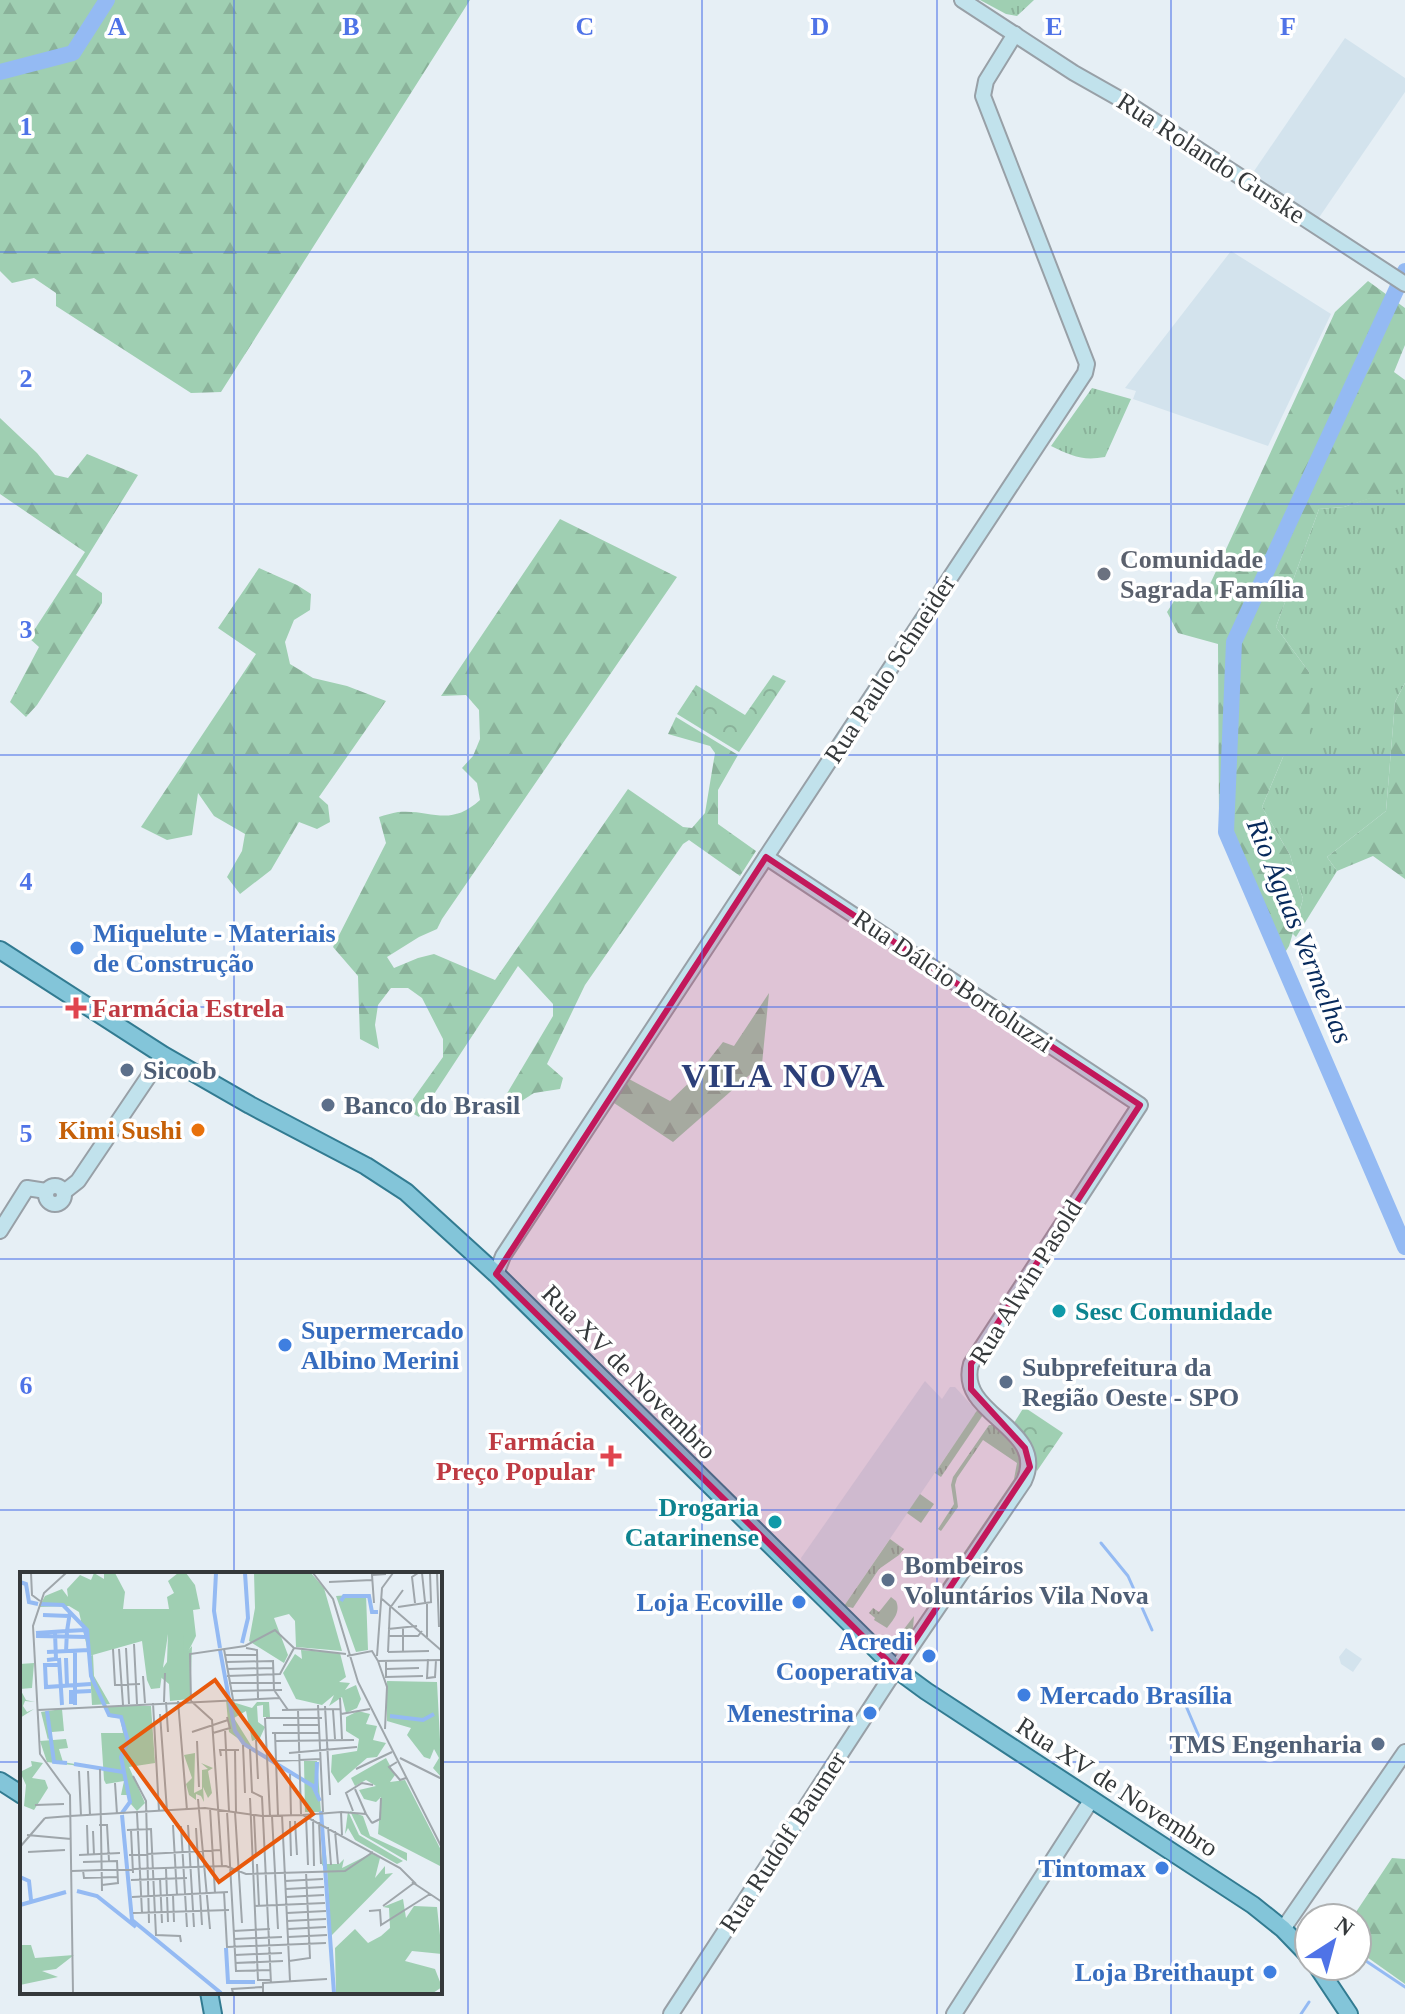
<svg xmlns="http://www.w3.org/2000/svg" width="1405" height="2014" font-family="'Times New Roman',serif">
  <style>
    .built { fill: #d3e3ed }
    .grass { fill: url(#grass-tufts) }
    .forest { fill: url(#forest-firs) }
    .park { fill: url(#park-crowns) }
    .lines { fill: none; stroke-linecap: round; stroke-linejoin: round }
    .stream { stroke: #94baf3; stroke-width: 3 }
    .river { stroke: #94baf3; stroke-width: 16 }
    .secondary-casing { stroke: #98a0a7; stroke-width: 18 }
    .primary-casing { stroke: #327b91; stroke-width: 20 }
    .secondary { stroke: #c1e2ec; stroke-width: 14 }
    .primary { stroke: #83c5d9; stroke-width: 16 }
    .marked { fill: #c2185b; fill-opacity: 0.2; stroke: #c2185b; stroke-width: 6; stroke-linejoin: round }
    .grid { fill: none; stroke: #4f73e7; stroke-width: 2; stroke-opacity: 0.55 }
    .worship-dot { fill: #6b7280; stroke: #fff; stroke-width: 3 }
    .shop-dot { fill: #3f7fe0; stroke: #fff; stroke-width: 3 }
    .health-dot { fill: #e0444e; stroke: #fff; stroke-width: 3 }
    .service-dot { fill: #5c6f8a; stroke: #fff; stroke-width: 3 }
    .food-dot { fill: #e8710a; stroke: #fff; stroke-width: 3 }
    .culture-dot { fill: #0f9aa8; stroke: #fff; stroke-width: 3 }
    .labels { text-anchor: middle; dominant-baseline: central; stroke-width: 7; stroke-linejoin: round; paint-order: stroke }
    .street-label { font-size: 26px; fill: #35393b; stroke: #fff }
    .worship-label { font-size: 26px; font-weight: bold; fill: #5b616d; stroke: #fff; text-anchor: start }
    .shop-label { font-size: 26px; font-weight: bold; fill: #366cbe; stroke: #fff; text-anchor: end }
    .health-label { font-size: 26px; font-weight: bold; fill: #be3a42; stroke: #fff; text-anchor: start }
    .service-label { font-size: 26px; font-weight: bold; fill: #4e5e75; stroke: #fff; text-anchor: start }
    .food-label { font-size: 26px; font-weight: bold; fill: #c56008; stroke: #fff; text-anchor: end }
    .culture-label { font-size: 26px; font-weight: bold; fill: #0d838f; stroke: #fff; text-anchor: start }
    .water-label { font-size: 28px; font-style: italic; fill: #072a5c; stroke: #fff }
    .district-label { font-size: 34px; font-weight: bold; letter-spacing: 2px; fill: #2c3f78; stroke: #fff }
    .inset-river { fill: none; stroke: #94baf3; stroke-width: 4 }
    .inset-road { fill: none; stroke: #9fa6ab; stroke-width: 2 }
    .view { fill: #e8590c; fill-opacity: 0.15; stroke: #e8590c; stroke-width: 4 }
    .inset-edge { fill: none; stroke: #35393b; stroke-width: 4 }
    .grid-label { font-size: 26px; text-anchor: middle; font-weight: bold; fill: #4f73e7; stroke: #fff; stroke-width: 7; stroke-linejoin: round; paint-order: stroke }
  </style>
  <defs>
    <pattern id="grass-tufts" width="24" height="20" patternUnits="userSpaceOnUse" patternTransform="scale(2)"><rect width="24" height="20" fill="#9fcfb2"/><path d="M3 7l-1-3M5 7V3M7 7l1-3M15 17l-1-3M17 17v-4M19 17l1-3" fill="none" stroke="#8ab29a"/></pattern>
    <pattern id="forest-firs" width="22" height="20" patternUnits="userSpaceOnUse" patternTransform="scale(2)"><rect width="22" height="20" fill="#9fcfb2"/><path d="M5 1l3.5 6h-7zM16 11l3.5 6h-7z" fill="#8ab29a"/></pattern>
    <pattern id="park-crowns" width="20" height="18" patternUnits="userSpaceOnUse" patternTransform="scale(2)"><rect width="20" height="18" fill="#9fcfb2"/><path d="M2 6a3 3 0 1 1 6 0M12 15a3 3 0 1 1 6 0" fill="none" stroke="#8ab29a"/></pattern>
  </defs>
  <rect width="100%" height="100%" fill="#e6eff5"/>
  <!-- built -->
  <g class="built">
    <path d="M1345,38L1405,78V92L1318,219L1252,174Z"/>
    <path d="M1231,251L1331,314L1268,446L1133,399L1136,391L1125,388Z"/>
    <path d="M925,1381L942,1399L950,1387H955L977,1411L844,1606L802,1562L801,1558Z"/>
    <path d="M1346,1648L1362,1659L1353,1672L1341,1664L1339,1657Z"/>
  </g>
  <!-- grass -->
  <g class="grass">
    <path d="M980,0H1034L1017,16L1006,14Z"/>
    <path d="M1092,388L1131,399L1105,457C1082,461 1072,456 1051,446Z"/>
    <path d="M1401,487H1405V683L1395,702L1386,811L1327,857L1337,871L1296,937L1293,934L1303,899L1290,855L1262,807L1283,757L1309,672L1276,627L1319,509L1344,507Z"/>
    <path d="M978,1409L983,1415L941,1477L935,1473Z"/>
    <path d="M989,1425H993C1006,1439 1024,1451 1022,1471L926,1611L927,1605L933,1598L1014,1479L1017,1463L983,1440L957,1478L955,1485L958,1507L941,1531L938,1529L954,1504L951,1485L953,1477Z"/>
    <path d="M920,1494L934,1504L921,1523L907,1513Z"/>
    <path d="M890,1539L904,1549L899,1555L879,1569L853,1608L844,1606Z"/>
    <path d="M891,1597L896,1601C901,1612 893,1620 887,1628L874,1620L875,1618L869,1613L873,1608L879,1612Z"/>
    <path d="M914,1616L913,1629L901,1647H898L894,1642Z"/>
  </g>
  <!-- forest -->
  <g class="forest">
    <path d="M0,0H470L221,392L191,393L56,306V293L34,278L12,283L0,271Z"/>
    <path d="M1368,281L1405,308V345L1394,372L1405,380V487L1344,507L1319,509L1276,627L1309,672L1310,738L1283,757L1262,807L1290,855L1303,899L1289,946L1278,964L1219,822L1218,644L1178,633L1167,612L1176,598L1189,589L1200,597L1211,582L1335,312Z"/>
    <path d="M0,418L37,453L55,475L68,478L87,454L138,475L76,575L102,593V603L37,705L26,717L10,702L39,647L29,638L85,552L0,494Z"/>
    <path d="M560,519L677,577L442,919L437,929L419,937L387,957L394,968L418,958L434,954L495,980L628,789L683,827L692,828L705,813L715,753L710,746L668,734L676,717L738,755L718,790V824L756,851L740,876L689,840L683,844L585,985L547,1064L563,1078L560,1089L534,1093L506,1111L499,1107L553,1016V1004L518,966L419,1117L412,1113L413,1099L443,1057V1039L422,998L408,988H391L378,1005L375,1025L379,1049L360,1039L358,976L333,947L386,843L379,817C385,815 392,813 398,812C432,809 449,828 480,800L477,783L462,768L473,756L480,739L479,710L466,695L441,696Z"/>
    <path d="M259,568L297,585L311,594L310,610L294,620L285,642L290,664L313,678L347,686L386,701L319,797L328,805L330,822L317,829L299,822L271,870L240,894L227,877L242,851L245,834L214,816L198,793L192,835L167,840L141,827L256,654L218,628Z"/>
    <path d="M1405,683V879L1373,856L1337,871L1327,857L1386,811L1395,702Z"/>
    <path d="M769,993L762,1064L673,1142L614,1103L629,1079L670,1101L696,1076L723,1042L734,1046Z"/>
    <path d="M1392,1858L1405,1859V1984L1357,1950V1918H1352Z"/>
  </g>
  <!-- park -->
  <g class="park">
    <path d="M773,675L786,681L739,752L677,714L696,685L745,715Z"/>
    <path d="M1024,1407L1063,1433L1037,1471L1034,1453L1012,1426Z"/>
  </g>
  <g class="lines">
    <!-- stream -->
    <g class="stream">
      <path d="M1101,1543L1128,1576L1152,1630"/>
      <path d="M1186,1706L1206,1753"/>
      <path d="M1357,1955L1405,1987"/>
      <path d="M1301,2014L1309,2002"/>
    </g>
    <!-- river -->
    <g class="river">
      <path d="M0,72L73,53L107,0"/>
      <path d="M1405,271L1234,642L1226,832L1405,1247"/>
    </g>
    <!-- secondary casing -->
    <g class="secondary-casing">
      <g id="secondary">
        <path d="M962,0L1074,73L1127,103L1405,284"/>
        <circle cx="55" cy="1195" r="9"/>
        <path d="M64,1192L78,1181L163,1055"/>
        <path d="M0,1231L27,1188L46,1191"/>
        <path d="M496,1274L503,1256L1085,373L1087,364L983,96L986,81L1015,34"/>
        <path d="M1283,1929L1405,1752"/>
        <path d="M671,2014L896,1669L1024,1481C1049,1428 956,1415 971,1364L1140,1105L766,857"/>
        <path d="M954,2014L1092,1799"/>
      </g>
    </g>
    <!-- primary casing -->
    <g class="primary-casing">
      <g id="primary">
        <path d="M0,950L163,1055L250,1105L366,1166L406,1192L496,1274L896,1669L926,1691L1253,1905L1283,1929L1309,1956"/>
        <path d="M0,1781L22,1795"/>
        <path d="M1317,1966L1349,2014"/>
        <path d="M209,1992L213,2014"/>
      </g>
    </g>
    <!-- secondary -->
    <use href="#secondary" class="secondary"/>
    <!-- primary -->
    <use href="#primary" class="primary"/>
  </g>
  <!-- marked area -->
  <path class="marked" d="M766,857L1140,1105L971,1364V1389L1025,1448L1030,1467L896,1669L496,1274Z"/>
  <!-- grid -->
  <path class="grid" d="M234,0V1574M468,0V2014M702,0V2014M937,0V2014M1171,0V2014M0,252H1405M0,504H1405M0,755H1405M0,1007H1405M0,1259H1405M0,1510H1405M0,1762H22M440,1762H1405M234,1992V2014"/>
  <!-- markers -->
  <circle class="worship-dot" cx="1104" cy="574" r="8"/>
  <g class="shop-dot">
    <circle cx="77" cy="948" r="8"/>
    <circle cx="285" cy="1345" r="8"/>
    <circle cx="799" cy="1602" r="8"/>
    <circle cx="929" cy="1656" r="8"/>
    <circle cx="1024" cy="1695" r="8"/>
    <circle cx="870" cy="1713" r="8"/>
    <circle cx="1162" cy="1868" r="8"/>
    <circle cx="1270" cy="1972" r="8"/>
  </g>
  <g class="health-dot">
    <path d="M72 996h8v8h8v8h-8v8h-8v-8h-8v-8h8z"/>
    <path d="M607 1444h8v8h8v8h-8v8h-8v-8h-8v-8h8z"/>
  </g>
  <g class="service-dot">
    <circle cx="127" cy="1070" r="8"/>
    <circle cx="328" cy="1105" r="8"/>
    <circle cx="1006" cy="1382" r="8"/>
    <circle cx="888" cy="1580" r="8"/>
    <circle cx="1378" cy="1744" r="8"/>
  </g>
  <circle class="food-dot" cx="198" cy="1130" r="8"/>
  <g class="culture-dot">
    <circle cx="1059" cy="1311" r="8"/>
    <circle cx="775" cy="1522" r="8"/>
  </g>
  <g class="labels">
    <!-- street labels -->
    <g class="street-label">
      <text transform="translate(1211 158) rotate(33)">Rua Rolando Gurske</text>
      <text transform="translate(890 669) rotate(-57)">Rua Paulo Schneider</text>
      <text transform="translate(953 981) rotate(34)">Rua Dálcio Bortoluzzi</text>
      <text transform="translate(1026 1282) rotate(-58)">Rua Alwin Pasold</text>
      <text transform="translate(629 1372) rotate(45)">Rua XV de Novembro</text>
      <text transform="translate(1117 1787) rotate(33)">Rua XV de Novembro</text>
      <text transform="translate(783 1842) rotate(-57)">Rua Rudolf Baumer</text>
    </g>
    <!-- worship labels -->
    <g class="worship-label">
      <text x="1120" y="559">Comunidade<tspan x="1120" dy="30">Sagrada Família</tspan></text>
    </g>
    <!-- shop labels -->
    <g class="shop-label">
      <text x="93" y="933" text-anchor="start">Miquelute - Materiais<tspan x="93" dy="30">de Construção</tspan></text>
      <text x="301" y="1330" text-anchor="start">Supermercado<tspan x="301" dy="30">Albino Merini</tspan></text>
      <text x="783" y="1602">Loja Ecoville</text>
      <text x="913" y="1641">Acredi<tspan x="913" dy="30">Cooperativa</tspan></text>
      <text x="1040" y="1695" text-anchor="start">Mercado Brasília</text>
      <text x="854" y="1713">Menestrina</text>
      <text x="1146" y="1868">Tintomax</text>
      <text x="1254" y="1972">Loja Breithaupt</text>
    </g>
    <!-- health labels -->
    <g class="health-label">
      <text x="92" y="1008">Farmácia Estrela</text>
      <text x="595" y="1441" text-anchor="end">Farmácia<tspan x="595" dy="30">Preço Popular</tspan></text>
    </g>
    <!-- service labels -->
    <g class="service-label">
      <text x="143" y="1070">Sicoob</text>
      <text x="344" y="1105">Banco do Brasil</text>
      <text x="1022" y="1367">Subprefeitura da<tspan x="1022" dy="30">Região Oeste - SPO</tspan></text>
      <text x="904" y="1565">Bombeiros<tspan x="904" dy="30">Voluntários Vila Nova</tspan></text>
      <text x="1362" y="1744" text-anchor="end">TMS Engenharia</text>
    </g>
    <!-- food labels -->
    <g class="food-label">
      <text x="182" y="1130">Kimi Sushi</text>
    </g>
    <!-- culture labels -->
    <g class="culture-label">
      <text x="1075" y="1311">Sesc Comunidade</text>
      <text x="759" y="1507" text-anchor="end">Drogaria<tspan x="759" dy="30">Catarinense</tspan></text>
    </g>
    <!-- water labels -->
    <g class="water-label">
      <text transform="translate(1300 931) rotate(68)">Rio Águas Vermelhas</text>
    </g>
    <!-- district labels -->
    <g class="district-label">
      <text x="784" y="1075">VILA NOVA</text>
    </g>
  </g>
  <!-- overview -->
  <g transform="translate(20 1572)">
    <rect width="422" height="422" fill="#e6eff5"/>
    <path d="M148,62H164L167,80L172,74L170,127L150,129L149,112L138,103L147,90ZM73,83L74,104L90,132L72,133L69,84ZM46,167L48,176L39,177L43,190L85,197L27,190L20,169Z" fill="#9fcfb2"/>
    <path d="M74,1L84,7V1H95L105,20L103,37H149L147,25L154,21L148,9L158,1H166L175,13L180,37L173,38L176,64L167,82H163L164,62H148L140,116L131,117L127,108L122,69L69,84L59,40L49,34L19,35L25,24L42,17L48,25L47,17L60,3L71,8ZM234,1H291L304,16L322,79L276,75L275,49L269,42L254,46L268,83L264,91L229,69L235,36ZM346,22L348,78L336,80L316,24ZM281,78L320,81L326,105L319,110L330,111L325,118L336,113L341,127L337,136L326,141L322,125L309,134L314,123L302,133L276,127L263,101L275,82L282,87ZM14,91L12,116L0,117L6,128L15,130L5,129L3,134L7,140L14,137L0,146V92ZM367,109L417,110L422,206L413,196L419,186L414,177L410,187L404,185L387,163L391,156L367,149ZM206,128L232,136L237,130H249L250,145H243V133L237,134L238,150L245,155L240,166L232,169L226,139L214,146L234,178L209,160ZM87,134H131L135,191L109,195L125,231L117,239L110,231L102,241L108,230V223H101L104,209L86,212L84,208L81,161H103L100,146L88,145ZM42,137L44,159L32,160L28,168L21,140ZM338,139L350,142L346,152L357,154L353,168L366,171L357,185L347,186L318,211L311,200L312,183L337,179L339,167L326,159V145ZM175,181L174,221L182,217V198L188,197L181,191L193,196L188,199L192,221L188,226L183,215L184,230L181,224L176,222V228L169,223L166,212L172,206L164,183ZM366,186L375,203L370,210L385,208L422,280L420,294L358,262L361,225L356,230L344,227L339,218L356,214L346,208L335,214L331,206ZM11,189L23,191L12,206L25,208L28,216L14,238L4,234L6,213L0,200L12,194ZM284,189H297L301,240H285ZM328,239L339,263L383,289L377,292L335,268L328,256L325,262ZM330,239L343,244L350,264L387,281V289L341,262ZM303,254L307,292H319L324,287L322,296L352,281L360,286L355,306L365,294V302L373,301L311,364L307,297L302,293ZM383,327L386,346L394,334L417,335L422,382L392,379L385,389L415,397L422,415L413,421H316L315,376L335,357L348,371L361,364L370,356L369,336L363,335ZM0,373H11L15,386L54,383L36,397L22,399L38,405L0,413Z" fill="#9fcfb2"/>
    <path class="inset-river" d="M196,1L194,39L200,76M0,10L6,12L9,30L18,32M321,29L324,24H349L352,40H358M20,32L43,33L67,58L71,104L89,143L101,145L108,169L101,185L110,230L102,241M23,43L49,44M16,61L47,59L50,40M16,64L68,65M222,71L228,46L225,1M200,78L215,159L224,172L293,214L300,229M55,79V133M27,80L69,78M46,80L47,59L65,58L67,66M39,86L42,133M46,86L47,113M27,88L36,87L35,61M40,93H25L26,115L71,112M51,132V120L71,119M27,139L34,190L47,191M370,144L403,148L414,142M54,192L103,200M296,219L297,190M301,239L314,421M102,243L112,348L201,421M0,305L9,309L11,328M57,319L77,324L116,355M0,333L46,320M206,376L208,410H235"/>
    <path class="inset-road" d="M11,1L12,23L20,29M46,1L24,21L13,54L20,182L50,223L53,421M293,1L313,27L338,110L422,276M402,1L405,30M410,1L411,30M417,1L419,55M309,10L352,8M362,27L422,79M407,30V65M354,31L352,3L366,2M395,31L392,5L398,1M378,35L412,30M383,56V81M368,57L397,54M368,64H398L402,59M114,72L117,132M106,76L109,132M226,76L237,78L238,126M93,77L95,113L120,112M99,77L103,133M204,77L214,133M368,80L370,36L383,18M368,80L409,79M205,83H237M327,84L352,79L358,89L422,88M357,84L362,16L373,1M408,87L407,106L415,105L416,88M358,89L367,115L365,157M366,89V105L403,104M207,90L253,89L254,118L268,138M207,97L253,96M366,97L399,96M123,104L125,131M207,104L260,102L274,76M209,111H261M211,119L262,118M320,126L322,167M158,129L167,238M171,129L170,82L225,74L255,58L274,76L326,82M171,129L192,148L202,294M144,130L145,101M146,130L148,160M133,131L139,239M298,133L303,240M305,134L310,223M18,138L260,126M262,138L321,137M278,138L281,242M313,138L315,167M140,142L147,239M321,142L350,137M245,146L250,244M246,146H302M263,153H299M421,155L422,124M205,157L209,239M172,160L208,148M193,161L210,156L207,145M252,161H299M255,161L258,243M236,168L238,207M177,169L179,215M256,169L334,168M223,173L225,221M230,177L232,220L242,225L251,411M215,178L216,240M269,181L337,175M201,184L200,178H219M380,186L422,207M256,189L301,187M377,190L369,195L380,208L386,206M80,197L82,319M336,197L372,180M59,199L61,244M68,199L70,243M270,202L271,243M113,204L126,229L129,351M95,211L97,242M335,217L346,242M230,226L238,408H250M178,227L190,357M15,233L44,232M190,236L195,321M207,239L216,399L250,398M333,239L326,221L342,211L353,213M215,240L222,351M321,240L346,242L352,251M117,241L122,341M234,243L236,285M262,243L270,409M283,243L321,240L322,263M50,244L185,236L242,244L283,243L380,296L396,312M252,244L258,357M286,244L288,293M25,246L50,244M293,247L294,294M270,249L271,284M275,249L277,283M299,250L301,292M352,251L360,247L361,226M67,253L68,283M79,253H87L89,289M153,253L157,323M168,253L174,355M161,254L167,355M308,255L311,293M176,256L182,353M107,258L131,257L136,363L160,364L161,370M111,258L113,301M73,259L74,283M315,259L318,292M7,263L51,267M0,275L25,246M8,280L45,278M59,283L100,281M109,283L201,278M63,290L97,289L98,311L82,313M237,292L239,334M146,297L148,350M63,298L64,306L98,305M52,299L206,294L226,302L325,299L353,280M140,306L142,351M111,308L167,306M265,309L303,307M392,310L422,330M266,317L304,315M204,320L207,375L306,371M153,323L154,350M112,325L208,320M266,325L304,323M234,334L305,331M363,334L394,311M349,339L360,338L361,353L410,322M113,341L209,338M267,341L306,339M267,349L306,347M268,357L306,355M213,359L250,357M268,365L307,363M214,367L262,365M215,383L262,381M269,389L290,386L286,300M215,391L263,389M213,421L212,417L242,415M243,421V411L307,407"/>
    <path class="view" d="M195,108L293,242L199,310L101,176Z"/>
    <rect width="422" height="422" class="inset-edge"/>
  </g>
  <g class="grid-label">
    <text x="117" y="35">A</text>
    <text x="351" y="35">B</text>
    <text x="585" y="35">C</text>
    <text x="820" y="35">D</text>
    <text x="1054" y="35">E</text>
    <text x="1288" y="35">F</text>
    <text x="26" y="135">1</text>
    <text x="26" y="387">2</text>
    <text x="26" y="638">3</text>
    <text x="26" y="890">4</text>
    <text x="26" y="1142">5</text>
    <text x="26" y="1394">6</text>
  </g>
  <!-- north arrow -->
  <g transform="translate(1333 1942) rotate(36)"><circle r="38" fill="#ffffff" stroke="#aeb0b1" stroke-width="2"/>
  <path d="M0-6L14 30L0 20L-14 30Z" fill="#4f73e7"/>
  <text y="-12" font-size="22" font-weight="bold" text-anchor="middle" fill="#35393b">N</text>
  </g>
</svg>
